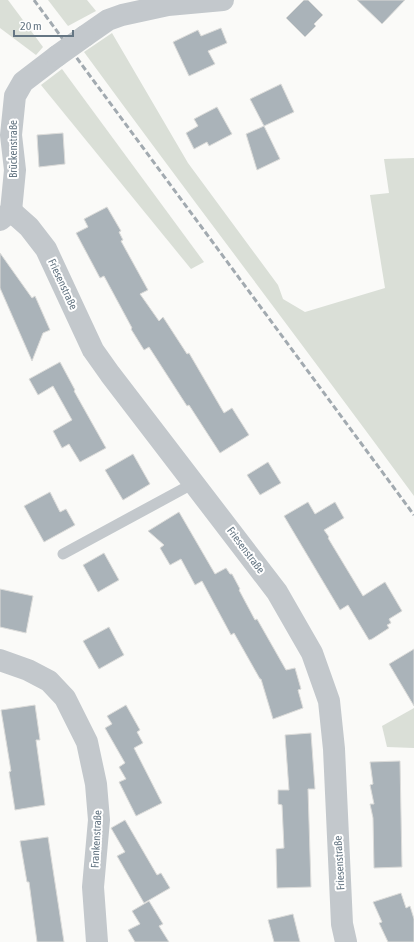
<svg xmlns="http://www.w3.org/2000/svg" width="414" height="942" font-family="'Asap Condensed',sans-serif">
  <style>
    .green { fill: #dadfd7 }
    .building { fill: #aab3b9; stroke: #dcdcda }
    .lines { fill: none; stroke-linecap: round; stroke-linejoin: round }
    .service { stroke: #c3c8cc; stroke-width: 11 }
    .minor { stroke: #c3c8cc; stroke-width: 22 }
    .rail { stroke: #a2aab0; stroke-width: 3; stroke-dasharray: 6 3; stroke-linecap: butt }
    .minor-bridge { stroke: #c3c8cc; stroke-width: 22 }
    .labels { text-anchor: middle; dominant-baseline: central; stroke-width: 4; stroke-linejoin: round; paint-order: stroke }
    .street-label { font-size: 11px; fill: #657683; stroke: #fff }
  </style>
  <rect width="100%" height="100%" fill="#fafaf8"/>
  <!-- green -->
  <g class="green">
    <path d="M0,0H8L43,47L36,55L0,28Z"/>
    <path d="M48,0H87L96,11L68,26Z"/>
    <path d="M112,33L188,163L278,285L283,299L305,312L385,288L370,195L389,193L384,159L414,158V496C305,347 193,201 84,52Z"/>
    <path d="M62,69L204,262L191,269L41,85Z"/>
    <path d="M414,708V748L387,747L382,726Z"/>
  </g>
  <!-- building -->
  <g class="building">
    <path d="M304,0H308L323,15L314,24L316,26L305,37L286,18Z"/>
    <path d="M357,0H405L382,24Z"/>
    <path d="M221,28L227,43L208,51L215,64L189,76L173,42L198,30L201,36Z"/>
    <path d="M281,84L294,112L264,126L250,99Z"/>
    <path d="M217,107L232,134L209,146L207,142L194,149L186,133L198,126L194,119Z"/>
    <path d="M264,126L280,159L257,170L246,134Z"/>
    <path d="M63,133L65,164L39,167L37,135Z"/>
    <path d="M107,207L121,231L119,232L123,240L121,241L148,290L140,294L159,321L163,317L187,354L189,353L224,413L232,408L249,435L220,453L189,405L187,406L149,347L144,350L131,329L132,328L104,276L100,278L76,233L88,227L84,219Z"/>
    <path d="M0,253L32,298L35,296L50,330L43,333L32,361L0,288Z"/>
    <path d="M60,362L75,390L74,391L106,448L80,462L69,444L62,448L53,431L72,420L53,386L38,395L29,379Z"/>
    <path d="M133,454L150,484L123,500L105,470Z"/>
    <path d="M268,462L281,483L260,495L247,475Z"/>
    <path d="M50,492L60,512L66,509L75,525L44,542L24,506Z"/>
    <path d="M308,502L315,514L335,502L344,518L324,530L329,537L328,538L363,596L385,582L402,611L389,619L391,623L387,625L389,628L372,639L369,640L348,605L340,610L284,516Z"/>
    <path d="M179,512L215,574L226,568L230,574H232L240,589L239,590L255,620L257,619L286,670L295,668L301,689L298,690L303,708L273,719L261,679H260L234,633L231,635L202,581L195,585L181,559L170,565L160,548L164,545L148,531Z"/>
    <path d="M104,553L119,580L98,592L83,565Z"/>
    <path d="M0,589L33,596L26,633L0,627Z"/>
    <path d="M109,627L124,655L99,669L83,641Z"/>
    <path d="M414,649V706L389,664Z"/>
    <path d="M35,705L40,740H36L45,805L15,810L9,772L11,771L1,710Z"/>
    <path d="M126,705L140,730L137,732L143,743L134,748L162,803L136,816L119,782L126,779L119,767L125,763L105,728L112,724L107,716Z"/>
    <path d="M311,733L315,789H308L311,887L277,888L276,849L284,848L282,805L278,804V790H289L285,735Z"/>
    <path d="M400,761L402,867L374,868L373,818L370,804H374L370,785L373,784L370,762Z"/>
    <path d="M125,820L157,875L161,873L170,888L144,903L117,856L125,852L111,828Z"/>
    <path d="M48,837L59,909L64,942H37L29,882H27L20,841Z"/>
    <path d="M401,893L406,908L410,906L414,919V942H388L379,923L382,922L373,902Z"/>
    <path d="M149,901L163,924L159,926L169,942H135L128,930L140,924L132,911Z"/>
    <path d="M293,914L300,942H274L268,920Z"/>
  </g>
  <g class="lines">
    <!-- service -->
    <path class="service" d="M63,554L194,483"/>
    <!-- minor -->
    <g class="minor">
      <path d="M85,36L108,20L122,15L168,5L223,0"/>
      <path d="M11,211L29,227L46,249L93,350L110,374L277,592L312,653L329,701L334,749L342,924L346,942"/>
      <path d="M0,220L11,211L15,170L11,135L15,96L23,82L57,56"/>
      <path d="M0,660L28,670L49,681L65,698L87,742L96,784L99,820L93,887L97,942"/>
    </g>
    <!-- rail -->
    <path class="rail" d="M34,0L414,515"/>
    <!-- minor-bridge -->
    <path class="minor-bridge" d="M57,56L85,36"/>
  </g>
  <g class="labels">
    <!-- street labels -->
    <g class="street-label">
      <text transform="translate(13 149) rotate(-90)">Brückenstraße</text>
      <text transform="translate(63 284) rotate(65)">Friesenstraße</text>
      <text transform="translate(246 550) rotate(53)">Friesenstraße</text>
      <text transform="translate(96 839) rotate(-87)">Frankenstraße</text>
      <text transform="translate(339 863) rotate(-93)">Friesenstraße</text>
    </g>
  </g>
  <!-- scale -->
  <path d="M14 30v6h59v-6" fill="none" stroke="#657683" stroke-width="2"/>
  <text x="20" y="30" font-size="12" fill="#657683" stroke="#ffffff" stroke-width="3" paint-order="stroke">20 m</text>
</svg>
